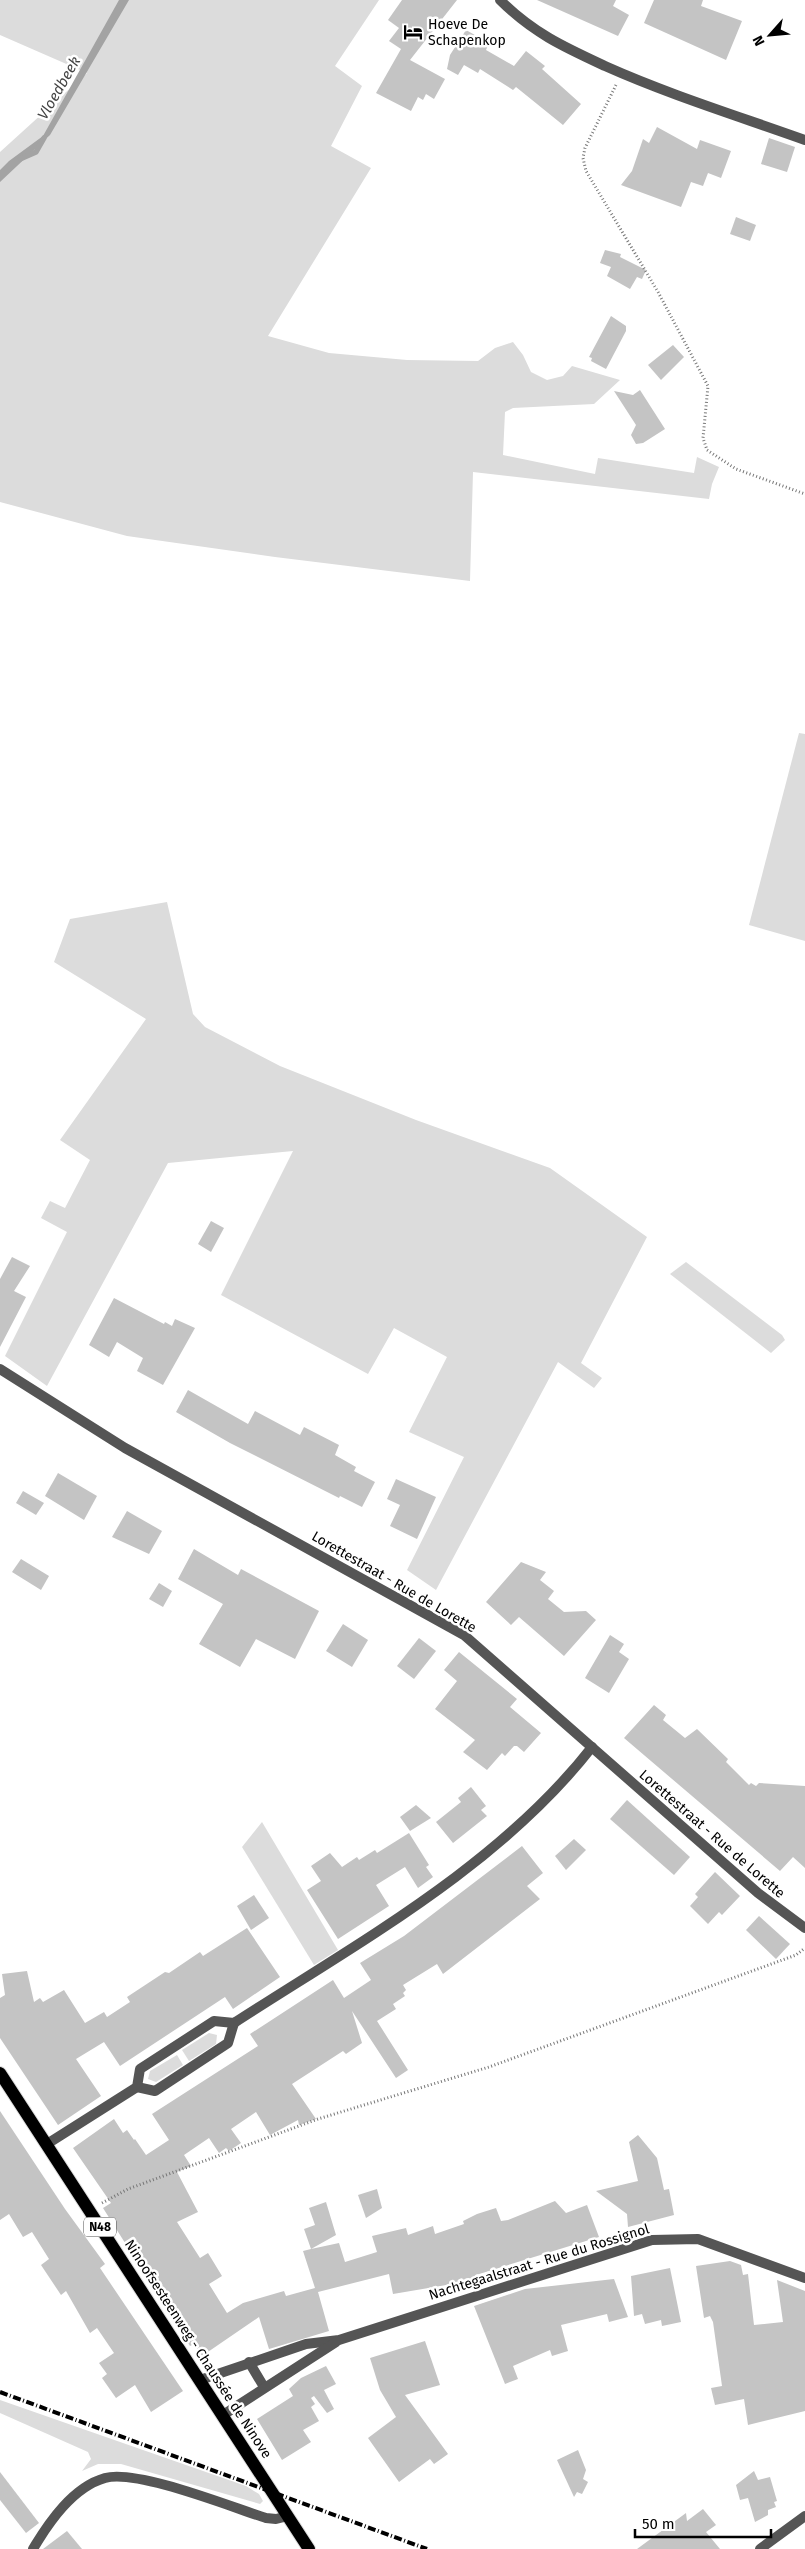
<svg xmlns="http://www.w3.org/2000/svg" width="805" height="2549" font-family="'Fira Sans',sans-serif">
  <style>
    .green { fill: #dcdcdc }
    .water { fill: #a3a3a3 }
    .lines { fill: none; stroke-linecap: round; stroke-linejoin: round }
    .stream { stroke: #a3a3a3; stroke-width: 5.5 }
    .building { fill: #c4c4c4 }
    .primary-casing { stroke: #dbdbdb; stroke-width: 14 }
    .path { stroke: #777; stroke-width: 3; stroke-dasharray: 1 2.5; stroke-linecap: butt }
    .minor { stroke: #555; stroke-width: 10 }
    .primary { stroke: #000; stroke-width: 12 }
    .rail { stroke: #000; stroke-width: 4; stroke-dasharray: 8 2.5 1 2.5; stroke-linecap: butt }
    .labels { text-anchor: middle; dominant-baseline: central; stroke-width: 5; stroke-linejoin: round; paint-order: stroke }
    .shield { fill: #fff; stroke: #4c4c4c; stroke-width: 1 }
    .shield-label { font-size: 12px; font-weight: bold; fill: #000 }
    .poi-label { font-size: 14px; fill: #000; stroke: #fff; text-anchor: start }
    .street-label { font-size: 14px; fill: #000; stroke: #fff }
    .water-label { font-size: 15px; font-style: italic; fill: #444; stroke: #fff }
  </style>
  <rect width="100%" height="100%" fill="#fff"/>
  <!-- green -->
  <g class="green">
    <path d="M0,0H379L335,66L362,86L331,146L371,168L268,336L329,353L407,360L478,361L495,348L513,342L523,355L531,372L547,380L563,376L572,366L620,380L594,404L513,408L505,412L503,455L595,474L598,458L694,473L697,457L719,467L712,484L709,499L473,472L470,581L275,557L127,536L0,502V152L87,73L0,35Z"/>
    <path d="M799,733L805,734V941L749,925Z"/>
    <path d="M167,902L193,1014L205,1027L280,1066L416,1120L550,1168L647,1237L581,1363L602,1378L594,1388L558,1362L436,1590L407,1570L464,1457L409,1432L447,1357L394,1328L368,1374L221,1295L293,1151L168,1163L47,1386L5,1356L67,1232L41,1218L50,1201L65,1208L90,1160L60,1140L146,1019L54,962L70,919Z"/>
    <path d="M686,1262L782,1335L785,1340L771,1353L670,1274Z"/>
    <path d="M262,1822L338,1950L314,1965L242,1847Z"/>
    <path d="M209,2033L217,2035L216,2044L189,2061L182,2050Z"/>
    <path d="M177,2055L183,2065L156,2082L148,2079L150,2071Z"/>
    <path d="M0,2400L246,2486L259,2494L263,2501L260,2504L121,2464H98L82,2471L91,2459L88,2452L0,2413Z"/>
  </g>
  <!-- water -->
  <path class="water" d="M119,0H129L50,135L0,182V170L9,161L43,136Z"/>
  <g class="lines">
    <!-- stream -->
    <path class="stream" d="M20,159L36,152L44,138"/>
  </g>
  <!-- building -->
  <g class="building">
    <path d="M402,0H457L410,60L445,79L434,99L426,94L423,100L418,97L411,111L376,93L401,49L389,41L399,28L388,20Z"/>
    <path d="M537,0H616L613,6L629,15L618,36Z"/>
    <path d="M654,0H703L701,6L742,21L726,60L644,23Z"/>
    <path d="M466,30L489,43L486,50L514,66L526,51L545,66L542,69L581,104L563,125L516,87L513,90L480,69L478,73L464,65L458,75L447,69L450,55Z"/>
    <path d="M657,127L697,149L700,140L731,151L721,178L708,173L703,186L691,182L681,207L621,185L632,171L643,139L649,143Z"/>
    <path d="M769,138L795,147L787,172L761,164Z"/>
    <path d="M736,217L756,225L750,241L730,234Z"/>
    <path d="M605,250L621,254L620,257L646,270L642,279L637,277L630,289L607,276L611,267L600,263Z"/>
    <path d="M611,316L626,326V331L606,369L591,361L592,358L589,357Z"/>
    <path d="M673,345L684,357L661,380L648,365Z"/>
    <path d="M640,390L665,429L643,443L636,444L631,435L636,425L614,391L633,395Z"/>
    <path d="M211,1221L224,1228L211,1252L198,1244Z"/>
    <path d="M12,1257L30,1266L14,1291L26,1297L0,1347V1279Z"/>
    <path d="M114,1298L164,1324L165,1322L172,1326L175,1319L195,1328L163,1385L137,1371L143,1358L117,1342L109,1357L89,1345Z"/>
    <path d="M188,1390L248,1424L255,1411L300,1435L304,1427L339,1445L335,1455L356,1467L354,1471L375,1482L362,1507L340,1496L339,1498L230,1443L176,1412Z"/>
    <path d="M58,1473L97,1496L84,1520L45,1496Z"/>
    <path d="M396,1479L436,1497L417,1539L390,1526L400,1505L387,1499Z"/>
    <path d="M23,1491L44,1503L36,1515L16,1503Z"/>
    <path d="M127,1511L162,1531L149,1554L112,1537Z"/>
    <path d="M194,1549L238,1575L241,1569L319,1611L295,1659L256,1639L240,1667L199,1644L223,1604L178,1579Z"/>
    <path d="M21,1559L49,1576L41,1590L12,1572Z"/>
    <path d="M521,1562L546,1572L540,1580L554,1591L548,1599L564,1612L586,1611L596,1620L564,1656L519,1617L511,1625L486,1602Z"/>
    <path d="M159,1583L172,1591L163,1607L149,1599Z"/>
    <path d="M343,1624L368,1640L352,1667L326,1651Z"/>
    <path d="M610,1635L624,1644L619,1652L629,1659L609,1693L585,1678Z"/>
    <path d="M419,1638L436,1651L414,1679L397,1666Z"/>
    <path d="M459,1652L517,1699L510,1707L541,1733L524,1752L517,1746H514L505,1756L502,1753L487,1770L463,1752L475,1740L435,1709L457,1681L444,1670Z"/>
    <path d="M654,1705L666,1715L663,1720L685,1738L697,1729L728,1759L726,1762L749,1785L751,1783L756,1786L759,1783L805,1786V1868L793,1857L780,1871L624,1738Z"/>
    <path d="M471,1787L486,1806L481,1810L487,1816L453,1843L436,1822L461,1802L458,1798Z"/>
    <path d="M627,1800L690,1857L674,1875L610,1819Z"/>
    <path d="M416,1805L431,1818L410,1831L400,1817Z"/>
    <path d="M409,1833L429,1865L426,1867L433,1877L418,1888L405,1867L376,1885L389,1906L338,1939L307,1890L321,1881L311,1866L330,1853L342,1867L357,1857L359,1860L375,1850L377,1853Z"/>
    <path d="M574,1839L586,1850L566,1870L555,1856Z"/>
    <path d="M522,1846L543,1873L527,1886L540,1899L443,1974L437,1964L403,1985L406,1990L403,1993L405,1996L393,2004L396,2009L377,2021L408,2070L396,2078L352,2011L362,2043L346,2054L343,2051L292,2084L316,2119L299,2125L298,2120L270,2135L256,2112L231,2129L241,2143L229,2151L226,2148L219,2153L209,2138L184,2155L191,2166L177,2172L198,2212L177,2222L200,2258L208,2253L222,2276L209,2284L227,2313L243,2303L284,2291L286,2296L315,2288L303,2251L311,2249L304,2229L315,2225L309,2208L326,2202L336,2235L311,2249L339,2243L345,2262L377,2252L372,2236L406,2228L408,2235L433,2226L435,2234L464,2224L463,2221L477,2214L496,2208L501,2221L508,2220L555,2201L566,2213L587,2205L599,2237L476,2275L478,2277L464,2282L393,2294L389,2274L318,2292L329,2331L269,2349L259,2317L202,2356L194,2344L190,2346L103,2208L111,2203L73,2148L114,2119L123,2133L127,2130L134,2140L135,2139L146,2155L169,2140L152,2114L258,2046L250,2034L333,1980L344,1998L371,1980L360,1963L404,1936Z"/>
    <path d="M715,1872L740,1896L722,1915L719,1912L708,1924L690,1906L698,1897L695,1894Z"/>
    <path d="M254,1895L269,1918L251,1930L237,1906Z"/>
    <path d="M759,1916L790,1944L776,1959L746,1930Z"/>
    <path d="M247,1928L280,1977L233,2009L225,1997L120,2066L104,2042L76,2059L101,2096L58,2125L0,2038V1998L5,1995L2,1974L27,1971L34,2002L40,1998L43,2002L64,1990L85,2023L104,2012L107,2017L130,2002L127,1997L165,1972L169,1973L200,1952L203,1956Z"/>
    <path d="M0,2111L65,2209L105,2264L100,2268L183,2391L151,2412L135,2385L116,2398L102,2378L107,2374L99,2363L114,2353L97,2328L90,2333L66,2291L61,2295L41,2265L49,2259L32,2232L23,2237L9,2214L0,2220Z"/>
    <path d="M638,2135L657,2158L664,2190L669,2189L674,2215L628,2227L627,2214L596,2191L638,2181L629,2142Z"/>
    <path d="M377,2189L382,2208L366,2218L358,2195Z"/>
    <path d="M730,2261L741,2265L743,2275L748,2274L754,2325L783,2322L777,2280L805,2291V2411L748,2425L744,2399L715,2405L711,2388L722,2386L713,2322L710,2316L704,2318L696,2266Z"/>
    <path d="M670,2268L681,2322L662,2326L661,2320L645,2324L642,2314L634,2316L631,2276Z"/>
    <path d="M614,2279L628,2317L609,2322L607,2314L561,2325L568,2351L552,2356L550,2350L513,2366L518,2379L505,2384L474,2306L525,2289Z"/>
    <path d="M425,2341L440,2385L405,2395L448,2454L434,2464L430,2459L399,2482L368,2438L396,2417L380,2390L370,2358Z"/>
    <path d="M326,2366L336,2384L324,2390L334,2409L327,2413L314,2396L311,2398L315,2404L311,2407L319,2421L303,2430L311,2442L282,2460L257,2419L293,2396L289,2389L301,2378Z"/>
    <path d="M578,2450L586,2470L583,2479L588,2482L582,2494L577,2492L574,2497L557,2460Z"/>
    <path d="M754,2471L758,2480L770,2477L777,2501L774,2502L776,2507L768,2510V2515L755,2522L748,2498L740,2500L736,2485Z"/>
    <path d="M0,2472L39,2523L26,2533L0,2500Z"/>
    <path d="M703,2509L716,2525L706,2532L720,2549H637L686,2513L687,2521Z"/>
    <path d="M67,2531L82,2549H43Z"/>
  </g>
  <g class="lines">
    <!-- primary casing -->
    <g class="primary-casing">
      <path id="primary" d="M0,2073L309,2549"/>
    </g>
    <!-- path -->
    <g class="path">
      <path d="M616,85L585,148L583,158L586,171L658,292L708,386L703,438L707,450L736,469L805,494"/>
      <path d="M102,2203L128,2189L318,2119L489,2067L796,1955L805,1948"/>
    </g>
    <!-- minor -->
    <g class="minor">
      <path d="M500,0C533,33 564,47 605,66C670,95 738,116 805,140"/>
      <path d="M0,1369L125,1448L464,1635L758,1893L805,1928"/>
      <path d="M137,2087L155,2091L228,2043L234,2023"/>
      <path d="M47,2144L137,2087L140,2069L214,2021L234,2023C359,1942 499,1866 592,1747"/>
      <path d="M249,2362L264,2387"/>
      <path d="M200,2380L306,2344L339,2340L652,2240L698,2239L805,2278"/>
      <path d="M223,2415L336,2342"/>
      <path d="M33,2549C49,2522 73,2487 105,2478C137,2469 231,2507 266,2518L276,2519L288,2516"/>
      <path d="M760,2549L805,2516"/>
    </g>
    <!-- primary -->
    <use href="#primary" class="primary"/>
    <!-- rail -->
    <path class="rail" d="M0,2392L427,2549"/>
  </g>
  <!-- icons -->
  <defs>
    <g id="hotel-bare" transform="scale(1.5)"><path d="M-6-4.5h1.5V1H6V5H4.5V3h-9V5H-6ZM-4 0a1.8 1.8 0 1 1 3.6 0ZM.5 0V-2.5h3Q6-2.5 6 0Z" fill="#000" stroke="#fff" stroke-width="2.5" paint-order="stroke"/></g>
  </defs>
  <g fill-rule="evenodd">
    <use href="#hotel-bare" x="413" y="32"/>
  </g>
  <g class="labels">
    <!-- shield labels -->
    <rect class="shield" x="84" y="2217.5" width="32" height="19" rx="4"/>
    <g class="shield-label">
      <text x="100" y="2227">N48</text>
    </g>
    <!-- poi labels -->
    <g class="poi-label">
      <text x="428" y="24">Hoeve De<tspan x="428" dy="16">Schapenkop</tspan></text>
    </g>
    <!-- street labels -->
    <g class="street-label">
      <text transform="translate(394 1582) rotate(30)">Lorettestraat - Rue de Lorette</text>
      <text transform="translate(712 1834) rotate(41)">Lorettestraat - Rue de Lorette</text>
      <text transform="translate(539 2262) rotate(-17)">Nachtegaalstraat - Rue du Rossignol</text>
      <text transform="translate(198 2349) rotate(57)">Ninoofsesteenweg - Chaussée de Ninove</text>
    </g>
    <!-- water labels -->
    <g class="water-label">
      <text transform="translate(59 88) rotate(-60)">Vloedbeek</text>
    </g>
  </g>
  <!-- north arrow -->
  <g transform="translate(770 35) rotate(243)" stroke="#ffffff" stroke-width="4" paint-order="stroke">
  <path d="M0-4L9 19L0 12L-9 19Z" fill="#000000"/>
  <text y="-8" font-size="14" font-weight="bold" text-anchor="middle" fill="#000000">N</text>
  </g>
  <!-- scale -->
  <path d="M635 2529v8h136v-8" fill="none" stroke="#000000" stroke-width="2.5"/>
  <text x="642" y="2529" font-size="15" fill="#000000" stroke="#ffffff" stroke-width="4" paint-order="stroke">50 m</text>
</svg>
